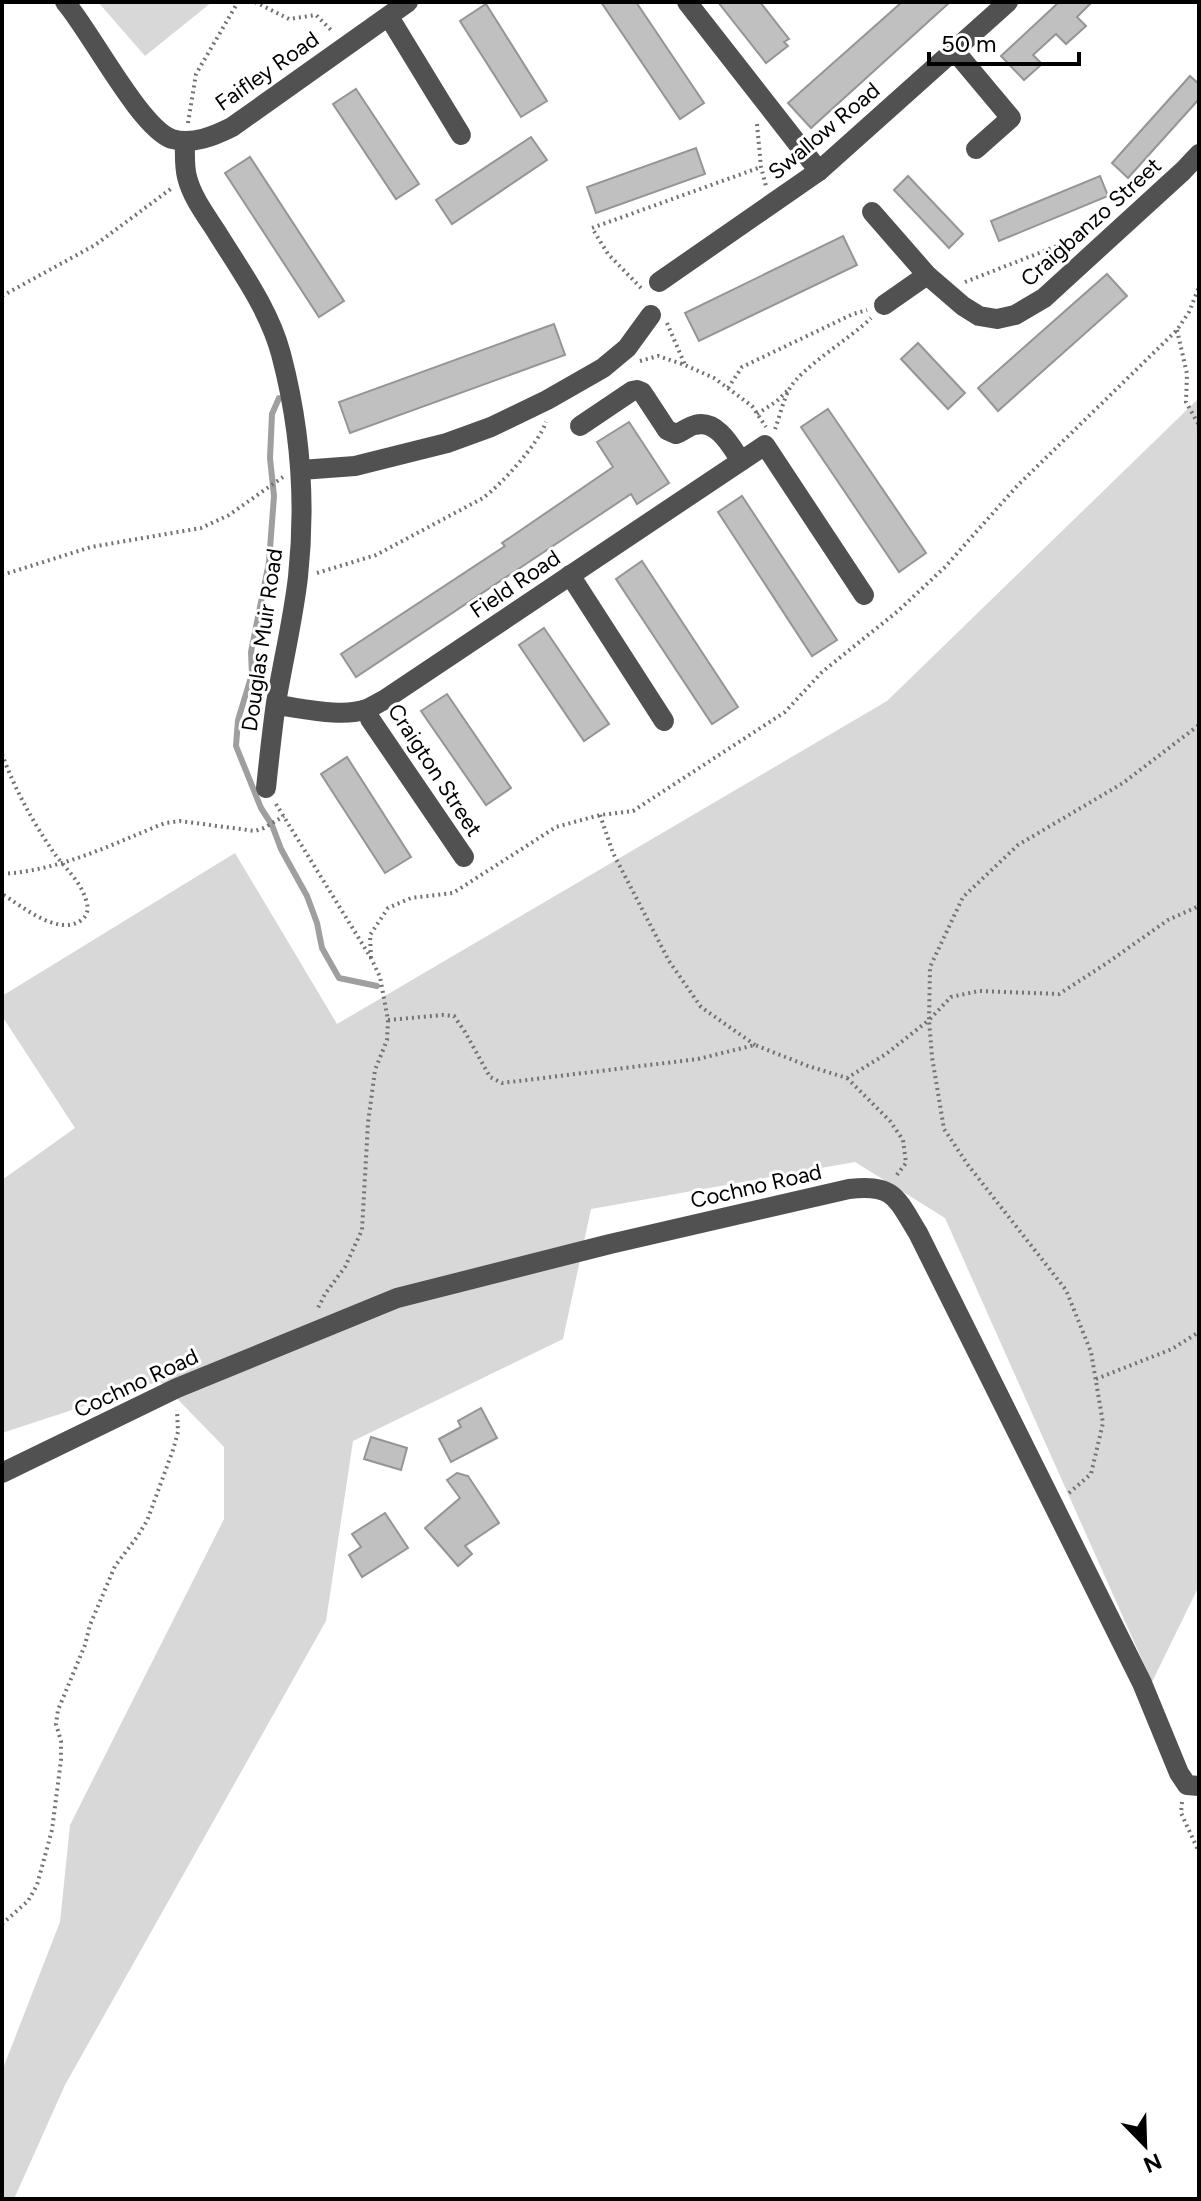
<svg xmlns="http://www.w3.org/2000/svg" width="1201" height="2201" font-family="Figtree,sans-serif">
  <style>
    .green { fill: #d8d8d8 }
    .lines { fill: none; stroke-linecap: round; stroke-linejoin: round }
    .stream { stroke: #9f9f9f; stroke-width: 6 }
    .building { fill: #c0c0c0; stroke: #959595; stroke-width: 2 }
    .path { stroke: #737373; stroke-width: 4; stroke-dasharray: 2 4; stroke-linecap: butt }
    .minor { stroke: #515151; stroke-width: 20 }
    .labels { text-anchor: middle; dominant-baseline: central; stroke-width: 6; stroke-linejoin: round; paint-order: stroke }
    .street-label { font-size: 22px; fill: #000; stroke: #fff }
  </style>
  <rect width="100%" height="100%" fill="#fff"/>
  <!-- green -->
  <g class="green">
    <path d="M98,2H212L145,56Z"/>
    <path d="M1199,398V1586L1152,1682L945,1218L855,1162L591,1209L563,1339L353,1441L326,1621L65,2085L14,2199H2V2071L60,1922L70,1825L224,1519V1447L160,1381L2,1433V1180L75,1128L2,1016V996L235,853L337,1024L887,701Z"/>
  </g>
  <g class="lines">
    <!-- stream -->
    <path class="stream" d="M279,398L272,414L270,458L274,496L269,562L251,652L252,674L238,720L236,746L261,808L272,825L281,849L307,896L317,923L322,948L339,978L377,986"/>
  </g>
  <!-- building -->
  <g class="building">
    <path d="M601,2H636L704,103L680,119Z"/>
    <path d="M718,2H760L789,39L784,42L788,46L766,63Z"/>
    <path d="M902,2H950L811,128L788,103Z"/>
    <path d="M1059,2H1092L1077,17L1086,26L1066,44L1056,34L1033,55L1042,64L1024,80L1001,56Z"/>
    <path d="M486,4L547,101L521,117L460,21Z"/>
    <path d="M1190,76L1199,84V99L1128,178L1112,163Z"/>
    <path d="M356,89L419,184L396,199L333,104Z"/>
    <path d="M531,137L547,160L452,224L436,200Z"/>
    <path d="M696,148L705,174L596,213L587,187Z"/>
    <path d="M250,157L344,301L319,317L225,173Z"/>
    <path d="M908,176L963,234L949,248L894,190Z"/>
    <path d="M1100,176L1108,196L999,241L991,221Z"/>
    <path d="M843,236L857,265L699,341L685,313Z"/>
    <path d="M1107,274L1127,296L998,411L978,388Z"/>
    <path d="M554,324L565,355L350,433L339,402Z"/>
    <path d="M918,343L965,393L948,409L901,359Z"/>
    <path d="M828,409L926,553L899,572L801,427Z"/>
    <path d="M629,422L669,483L637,504L631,494L356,677L341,654L505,546L502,543L613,467L597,442Z"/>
    <path d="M742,496L837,640L812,656L718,512Z"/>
    <path d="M642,561L738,707L712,724L616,579Z"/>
    <path d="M544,628L609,724L584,741L519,645Z"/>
    <path d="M447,694L511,788L486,805L421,711Z"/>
    <path d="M347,757L411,857L385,873L321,774Z"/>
    <path d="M481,1408L497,1438L451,1462L439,1439L461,1427L458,1421Z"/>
    <path d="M371,1437L407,1448L401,1470L364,1459Z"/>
    <path d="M457,1473L468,1476L499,1523L465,1546L472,1554L458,1566L425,1528L460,1498L447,1480Z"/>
    <path d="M385,1513L408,1548L362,1577L349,1555L361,1547L352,1534Z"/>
  </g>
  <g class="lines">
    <!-- path -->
    <g class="path">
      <path d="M255,2L289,19L316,15L333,32"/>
      <path d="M188,123L196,74L238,2"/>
      <path d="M757,124L761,167L766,186"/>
      <path d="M965,282L1080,237"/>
      <path d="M641,288L608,254L592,228L761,167"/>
      <path d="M2,296L95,245L172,188"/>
      <path d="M667,323L685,365"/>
      <path d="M1177,330L1187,374L1186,402L1199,425"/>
      <path d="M640,361L658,356L685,365L714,378L752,406L766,427"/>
      <path d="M728,388L742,367L853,314L867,310"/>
      <path d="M757,414L777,401L787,391"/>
      <path d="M775,429C780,416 783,400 790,388C802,367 851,338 871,318"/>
      <path d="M317,573L376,555L483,498C502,484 539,443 546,422"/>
      <path d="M2,575L91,547L201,528L229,515L283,477"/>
      <path d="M2,754C15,790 33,822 54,853C65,868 81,882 86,900C89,908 88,916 80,921C57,936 22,906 2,894"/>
      <path d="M276,804L371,958L380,977L388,1020L387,1040L375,1070L368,1123L362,1230L345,1267L325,1294L317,1310"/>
      <path d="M600,815L613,853L669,961L701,1007L755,1045"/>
      <path d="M2,874C62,870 110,845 165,823L180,821L255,831L264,828L284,816"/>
      <path d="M371,958L370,935L388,908L411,898L453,893L556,827L600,815L633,811L785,712L822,672L898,611L945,567L1017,486L1177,330L1189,312L1199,287"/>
      <path d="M388,1020L443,1015L454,1016L465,1032L490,1077L502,1083L698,1059L755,1045L808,1066L847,1078L886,1054L929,1020L930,967L963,897L1018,845L1123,783L1199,725"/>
      <path d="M847,1078L890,1121L903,1140L906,1163L896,1176"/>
      <path d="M1096,1379L1172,1349L1199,1332"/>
      <path d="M1069,1493L1091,1474L1103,1423L1091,1352L1066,1290L968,1165L944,1129L932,1057L929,1020L951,997L979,991L1059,994L1107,963L1168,920L1199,906"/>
      <path d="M1182,1802L1181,1813L1199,1852"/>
      <path d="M2,1924L28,1901L37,1885L52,1830L61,1760V1741L56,1724L58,1710L85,1645L90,1625L115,1566L137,1537L147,1521L173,1450L178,1432L177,1410"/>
    </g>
    <!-- minor -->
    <g class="minor">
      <path d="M65,2C91,32 140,128 172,139C193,145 214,136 232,127L408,2"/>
      <path d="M687,2L819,171"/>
      <path d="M389,17L461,135"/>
      <path d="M954,50L1011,118L976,149"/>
      <path d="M185,141C185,153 184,165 187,177C192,197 205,214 216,231C240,270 269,309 281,354C300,426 306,503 298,577C293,620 283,661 276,703C272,731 269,760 266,788"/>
      <path d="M872,212L927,275L963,306L979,316L997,319L1015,315L1044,298L1183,171L1199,154"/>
      <path d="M659,282L819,171L1008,2"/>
      <path d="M884,305L927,275"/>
      <path d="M580,426L632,391L637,390L642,392L667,430L676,434C682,432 689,426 695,425C717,419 731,446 741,461"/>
      <path d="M301,470L355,466L447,443L491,427L547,400L603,368L627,348L651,315"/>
      <path d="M570,575L664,721"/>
      <path d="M276,705C302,708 342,718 367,709C372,707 378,703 384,700L765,445L864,595"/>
      <path d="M367,709L370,719L464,857"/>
      <path d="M2,1473L177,1388L397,1298L610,1244L849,1189C894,1184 896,1197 918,1233L1142,1683L1179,1773L1187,1785L1199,1786"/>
    </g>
  </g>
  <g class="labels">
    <!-- street labels -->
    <g class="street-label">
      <text transform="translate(267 71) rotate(-35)">Faifley Road</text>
      <text transform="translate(824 131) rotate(-40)">Swallow Road</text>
      <text transform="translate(1091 222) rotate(-42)">Craigbanzo Street</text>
      <text transform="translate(515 584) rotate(-34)">Field Road</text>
      <text transform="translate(262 640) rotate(-82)">Douglas Muir Road</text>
      <text transform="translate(435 770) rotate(57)">Craigton Street</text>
      <text transform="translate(756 1186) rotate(-13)">Cochno Road</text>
      <text transform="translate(136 1383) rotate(-25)">Cochno Road</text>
    </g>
  </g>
  <!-- border -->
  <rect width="1201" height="2201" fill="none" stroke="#000000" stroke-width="8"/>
  <!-- north arrow -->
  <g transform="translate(1145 2145) rotate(157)" stroke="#ffffff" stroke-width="6" paint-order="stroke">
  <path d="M0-6L14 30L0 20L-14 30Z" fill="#000000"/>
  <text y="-12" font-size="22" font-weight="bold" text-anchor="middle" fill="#000000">N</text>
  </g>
  <!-- scale -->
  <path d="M929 52v12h150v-12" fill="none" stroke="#000000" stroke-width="4"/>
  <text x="941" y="52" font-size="24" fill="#000000" stroke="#ffffff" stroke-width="6" paint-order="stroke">50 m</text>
</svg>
